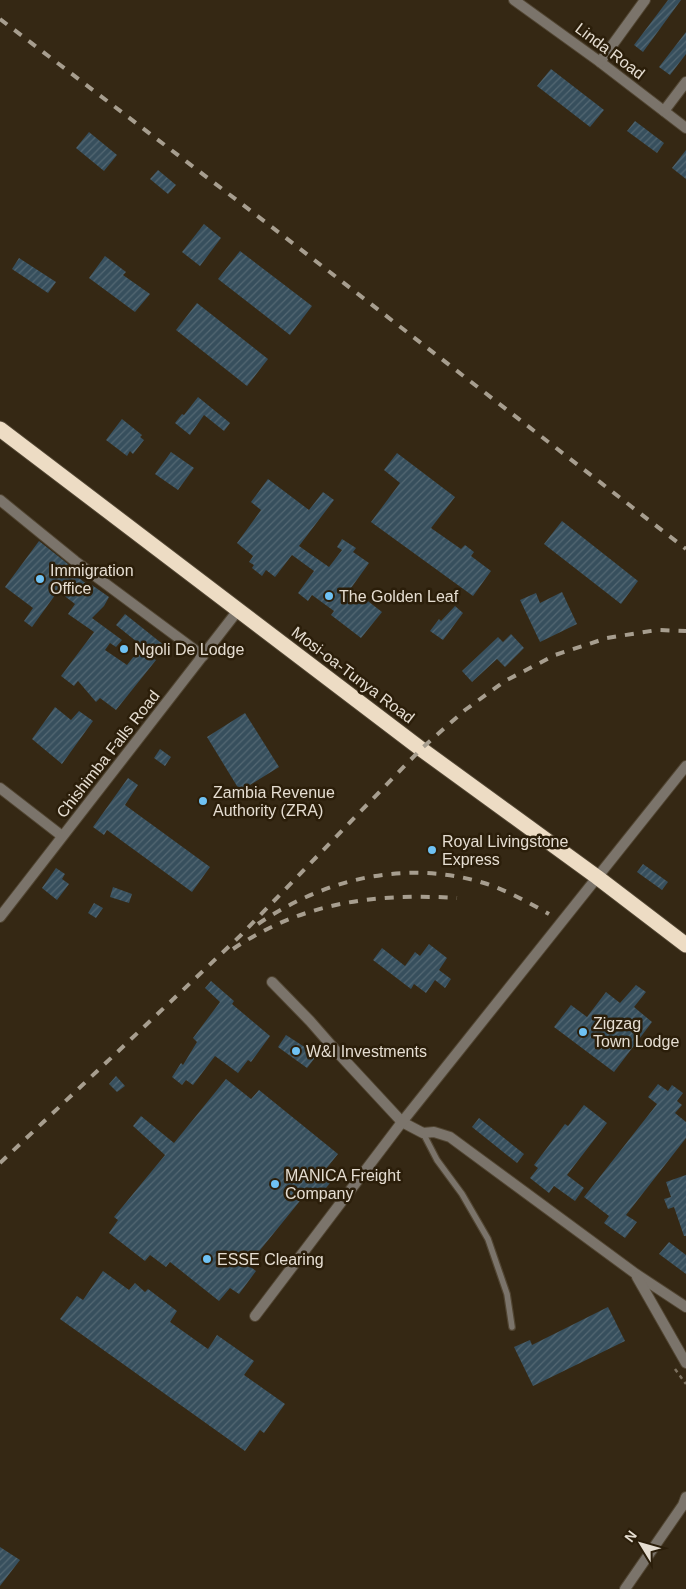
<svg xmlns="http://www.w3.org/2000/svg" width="686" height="1589" font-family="Helvetica,sans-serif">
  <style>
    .building { fill: url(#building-hatch) }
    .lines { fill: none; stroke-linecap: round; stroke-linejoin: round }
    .lane-casing { stroke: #514532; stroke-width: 8 }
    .street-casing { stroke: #514532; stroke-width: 12 }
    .highway-casing { stroke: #514532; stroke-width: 17 }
    .path { stroke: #7c7160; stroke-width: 2.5; stroke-dasharray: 4 4; stroke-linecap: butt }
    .lane { stroke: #7b746b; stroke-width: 5.5 }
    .street { stroke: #7b746b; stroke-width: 10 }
    .highway { stroke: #eddcc4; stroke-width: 15 }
    .rail { stroke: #a79e8f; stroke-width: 4; stroke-dasharray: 9 9; stroke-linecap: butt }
    .poi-dot { fill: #6fc2f4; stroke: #2b1e0a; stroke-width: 2 }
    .labels { text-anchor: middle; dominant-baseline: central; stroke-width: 5; stroke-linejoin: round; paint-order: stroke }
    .street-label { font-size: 16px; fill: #e5ddd1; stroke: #2b1e0a }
    .poi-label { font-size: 16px; fill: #e5ddd1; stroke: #2b1e0a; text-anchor: start }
  </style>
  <defs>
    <pattern id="building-hatch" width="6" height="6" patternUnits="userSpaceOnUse" patternTransform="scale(1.25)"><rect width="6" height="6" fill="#374f5d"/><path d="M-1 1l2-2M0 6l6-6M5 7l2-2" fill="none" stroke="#546873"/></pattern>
  </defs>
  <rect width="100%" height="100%" fill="#352814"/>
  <!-- building -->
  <g class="building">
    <path d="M668,0H681L643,52L634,45Z"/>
    <path d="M686,32V54L670,75L659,67Z"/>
    <path d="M551,69L604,110L590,127L537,86Z"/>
    <path d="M635,121L664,143L657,153L627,131Z"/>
    <path d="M89,132L117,155L104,171L76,148Z"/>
    <path d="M686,150V179L672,168Z"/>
    <path d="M158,170L176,185L168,194L150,179Z"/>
    <path d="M204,224L221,238L200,266L182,252Z"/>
    <path d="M240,251L312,306L290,335L218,279Z"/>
    <path d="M105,256L126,272L123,275L150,294L135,312L89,278Z"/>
    <path d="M19,258L56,282L48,293L12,269Z"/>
    <path d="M197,303L268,359L247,386L176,330Z"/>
    <path d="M198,397L230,423L224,431L204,415L190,435L175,423L182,414L184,415Z"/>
    <path d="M122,419L142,435L140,437L144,440L133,454L130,451L127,456L106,440Z"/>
    <path d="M171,452L194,468L178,490L155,474Z"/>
    <path d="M397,453L455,497L431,528L461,549L465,545L474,552L471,556L491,571L473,596L371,522L400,483L384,470Z"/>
    <path d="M268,479L309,510L323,492L334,500L299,546L329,567L342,550L337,547L342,539L356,548L353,552L369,563L351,588L382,612L361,638L331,615L334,611L312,595L308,601L298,593L314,571L292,555L275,577L266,570L262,576L252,568L254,565L249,562L253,556L237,543L261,510L251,502Z"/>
    <path d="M562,521L638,581L621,604L544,544Z"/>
    <path d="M39,541L73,568L71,572L88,585L89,583L109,597L104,606L92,618L122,640L116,647L110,643L105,650L127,665L142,646L116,625L125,614L165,646L154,659L156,660L116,710L100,698L96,702L78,681L74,686L61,676L94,632L68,614L75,604L58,591L32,627L24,621L33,608L5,587Z"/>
    <path d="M562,592L577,624L540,642L520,600L536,593L540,603Z"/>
    <path d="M455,606L463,613L443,640L430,631L439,619L441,621Z"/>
    <path d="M511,634L524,648L505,667L497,659L472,682L462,671L498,637L503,642Z"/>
    <path d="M55,707L71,720L79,711L93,721L62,764L32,739Z"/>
    <path d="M245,713L279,767L240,791L207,737Z"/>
    <path d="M160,749L171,757L165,766L154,758Z"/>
    <path d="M128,778L138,785L125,805L210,867L192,892L107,830L104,835L93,827Z"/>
    <path d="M643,864L668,882L662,890L637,872Z"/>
    <path d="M56,868L65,874L62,879L69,884L57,900L42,888Z"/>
    <path d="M113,887L132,894L129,903L110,897Z"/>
    <path d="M94,903L103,908L96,918L88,913Z"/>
    <path d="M429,944L447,958L439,970L451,979L445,988L435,980L426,993L414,984L411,989L373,960L382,948L405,966L415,952L420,956Z"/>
    <path d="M211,981L234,1001L232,1004L270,1036L251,1062L248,1060L238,1073L215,1056L193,1085L186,1080L182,1085L172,1077L181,1063L183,1065L197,1042L193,1038L220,1002L205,988Z"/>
    <path d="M636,985L646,992L634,1007L652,1022L614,1072L554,1027L571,1005L587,1017L606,992L620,1003Z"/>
    <path d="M286,1035L317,1055L307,1068L278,1047Z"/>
    <path d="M116,1076L125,1086L117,1092L109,1084Z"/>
    <path d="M226,1079L251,1099L259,1090L338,1154L321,1175L330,1183L317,1199L308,1191L248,1265L256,1271L239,1294L230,1288L219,1301L170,1262L166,1267L150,1255L145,1261L109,1233L118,1220L114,1217L165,1155L133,1126L141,1116L174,1143Z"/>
    <path d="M658,1084L668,1091L672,1085L683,1093L677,1101L682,1105L675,1113L686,1122V1138L626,1215L637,1222L625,1238L604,1223L609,1216L584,1197L657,1104L648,1097Z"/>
    <path d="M584,1105L607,1123L567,1175L584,1188L575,1201L554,1186L549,1193L530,1178L538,1168L534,1165L565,1124L568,1126Z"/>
    <path d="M479,1118L524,1154L517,1163L472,1127Z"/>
    <path d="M686,1175V1236H684L674,1207L668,1209L664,1199L671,1197L666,1182Z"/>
    <path d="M669,1242L686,1255V1274L659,1254Z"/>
    <path d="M103,1271L129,1290L135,1283L145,1292L148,1289L177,1311L170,1322L208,1349L217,1335L254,1361L244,1375L285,1404L264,1433L260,1430L245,1451L60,1319L77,1296L83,1300Z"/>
    <path d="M608,1307L625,1341L533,1386L514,1347L530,1340L532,1345Z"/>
    <path d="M0,1547L20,1560L0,1586Z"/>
  </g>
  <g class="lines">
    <!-- lane casing -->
    <g class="lane-casing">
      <path id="lane" d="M423,1133L437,1160L462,1194L488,1239L507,1294L512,1327"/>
    </g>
    <!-- street casing -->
    <g class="street-casing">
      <g id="street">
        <path d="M514,0L600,62L686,128"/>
        <path d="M600,62L645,0"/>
        <path d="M664,111L686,82"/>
        <path d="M0,500L75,561L203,656"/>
        <path d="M0,788L62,836"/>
        <path d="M0,917L239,609"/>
        <path d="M272,982L310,1021L338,1053L402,1122L423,1133L434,1132L450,1137L636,1274L686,1307"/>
        <path d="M637,1277L686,1363"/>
        <path d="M255,1316L402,1122L686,766"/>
        <path d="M625,1589L683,1505L686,1497"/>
      </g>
    </g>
    <!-- highway casing -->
    <g class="highway-casing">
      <path id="highway" d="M0,429L421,749L597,877L686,945"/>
    </g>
    <!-- path -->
    <path class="path" d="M675,1369L686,1384"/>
    <!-- lane -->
    <use href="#lane" class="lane"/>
    <!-- street -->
    <use href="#street" class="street"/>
    <!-- highway -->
    <use href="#highway" class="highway"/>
    <!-- rail -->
    <g class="rail">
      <path d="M0,19L268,224L686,549"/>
      <path d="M258,924C324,879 405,859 484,883C506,890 528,902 549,914"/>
      <path d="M233,949C303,902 375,893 457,898"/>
      <path d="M0,1163L240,936L421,749L465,710L505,681L555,655L607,638L657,630L686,631"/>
    </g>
  </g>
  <!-- markers -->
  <g class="poi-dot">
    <circle cx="40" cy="579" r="5"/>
    <circle cx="329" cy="596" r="5"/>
    <circle cx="124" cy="649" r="5"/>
    <circle cx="203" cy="801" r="5"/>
    <circle cx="432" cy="850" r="5"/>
    <circle cx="583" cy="1032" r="5"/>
    <circle cx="296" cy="1051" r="5"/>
    <circle cx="275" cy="1184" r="5"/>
    <circle cx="207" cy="1259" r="5"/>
  </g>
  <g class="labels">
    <!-- street labels -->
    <g class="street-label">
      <text transform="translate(610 51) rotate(37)">Linda Road</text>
      <text transform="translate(353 675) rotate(37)">Mosi-oa-Tunya Road</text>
      <text transform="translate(108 754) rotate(-52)">Chishimba Falls Road</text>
    </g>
    <!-- poi labels -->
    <g class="poi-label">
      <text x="50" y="570">Immigration<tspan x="50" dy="18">Office</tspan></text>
      <text x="339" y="596">The Golden Leaf</text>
      <text x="134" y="649">Ngoli De Lodge</text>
      <text x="213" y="792">Zambia Revenue<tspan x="213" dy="18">Authority (ZRA)</tspan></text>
      <text x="442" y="841">Royal Livingstone<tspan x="442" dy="18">Express</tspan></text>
      <text x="593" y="1023">Zigzag<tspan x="593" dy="18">Town Lodge</tspan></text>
      <text x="306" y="1051">W&amp;I Investments</text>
      <text x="285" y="1175">MANICA Freight<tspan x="285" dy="18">Company</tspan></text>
      <text x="217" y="1259">ESSE Clearing</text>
    </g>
  </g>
  <!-- north arrow -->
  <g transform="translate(641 1544) rotate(307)" stroke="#2b1e0a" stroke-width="4" paint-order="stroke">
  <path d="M0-4L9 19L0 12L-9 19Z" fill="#e5ddd1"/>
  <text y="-8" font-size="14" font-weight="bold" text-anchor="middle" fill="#e5ddd1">N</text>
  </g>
</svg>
